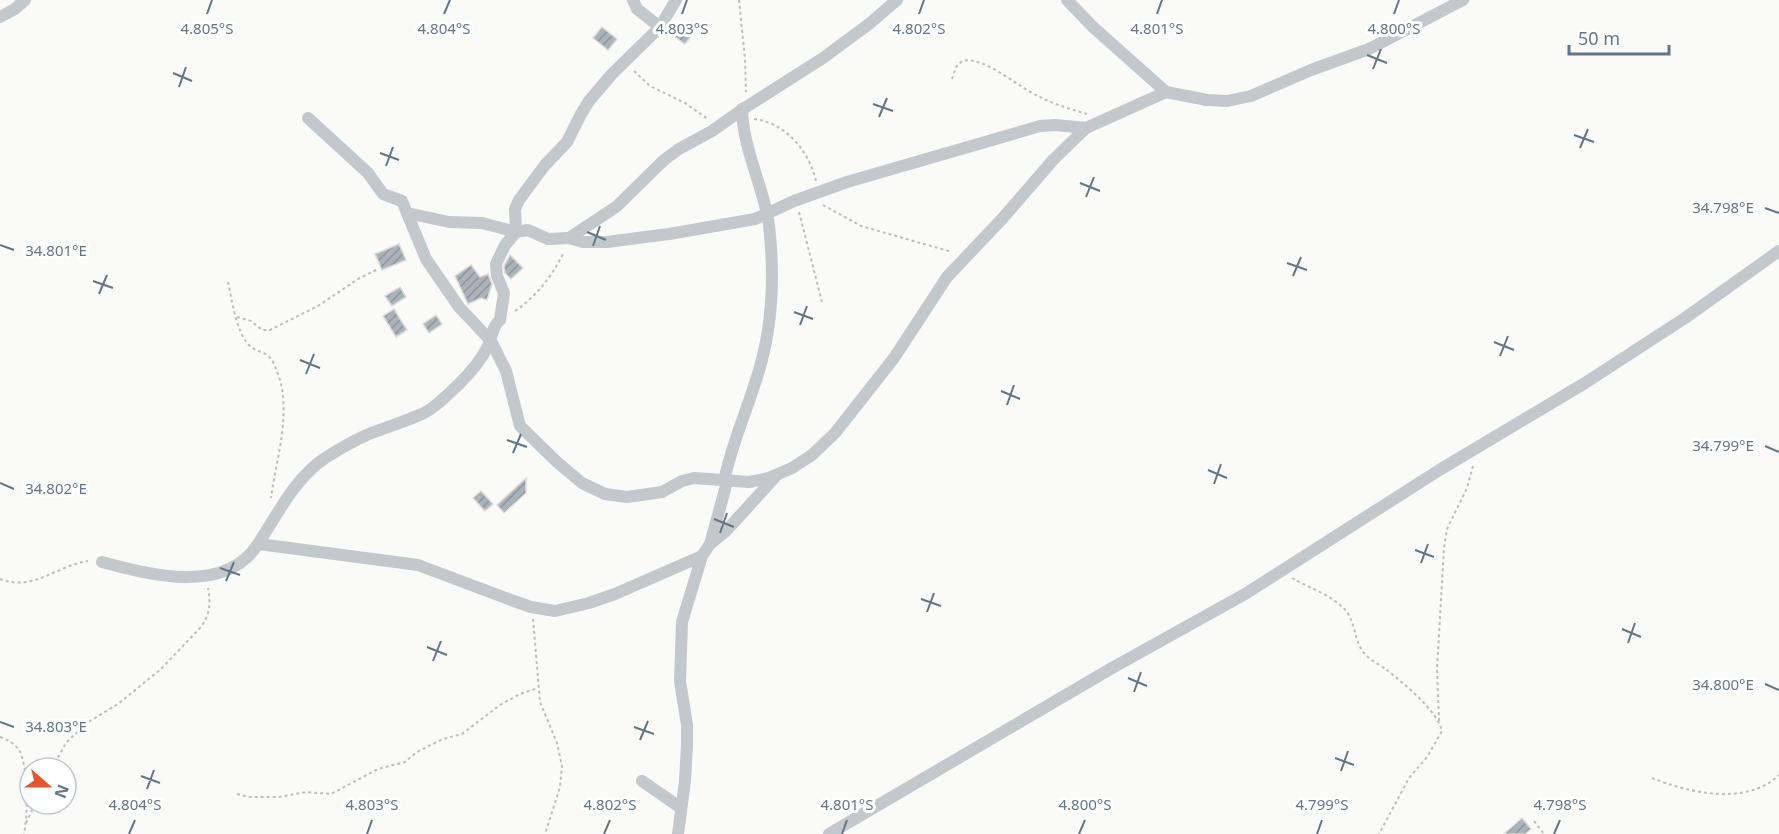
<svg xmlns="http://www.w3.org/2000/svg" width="1779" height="834" font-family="'Noto Sans',sans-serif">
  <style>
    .building { fill: url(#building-hatch); stroke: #dcdcda; stroke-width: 1.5 }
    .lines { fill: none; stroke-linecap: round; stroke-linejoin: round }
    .path { stroke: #bbbfc2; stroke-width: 2; stroke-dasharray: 3 3; stroke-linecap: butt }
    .street { stroke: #c3c8cc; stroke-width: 12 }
    .ticks { fill: none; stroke: #657683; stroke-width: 2 }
    .ticks-label { font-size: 15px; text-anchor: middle; fill: #657683; stroke: #fff; stroke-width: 6; stroke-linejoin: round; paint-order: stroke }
  </style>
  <defs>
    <pattern id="building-hatch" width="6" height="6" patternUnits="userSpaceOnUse" patternTransform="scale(1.5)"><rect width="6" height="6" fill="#aab3b9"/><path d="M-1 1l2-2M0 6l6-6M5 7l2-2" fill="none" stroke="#8e969c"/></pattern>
  </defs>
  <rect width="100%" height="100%" fill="#fafaf8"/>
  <!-- building -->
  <g class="building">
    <path d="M680,25L692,35L685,44L672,35Z"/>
    <path d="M602,27L617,39L608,50L593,38Z"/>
    <path d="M399,244L406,260L382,270L375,254Z"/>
    <path d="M510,255L523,268L511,279L505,273L504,266Z"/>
    <path d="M471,265L480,277L488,274L492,284L487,300L481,298L468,304L455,276Z"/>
    <path d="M400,287L406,297L392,306L385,296Z"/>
    <path d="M394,309L407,330L396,337L383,316Z"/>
    <path d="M436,315L442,324L429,333L423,324Z"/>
    <path d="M526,478V493L504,513L497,505Z"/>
    <path d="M481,491L493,504L485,511L473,498Z"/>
    <path d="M1522,818L1531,829L1525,834H1504Z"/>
  </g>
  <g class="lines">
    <!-- path -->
    <g class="path">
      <path d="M739,0L745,59L746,92"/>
      <path d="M634,71L650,86L685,103L709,120"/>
      <path d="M952,79L956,67L962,61C983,55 1018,87 1038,96C1053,104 1070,109 1087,114"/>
      <path d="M754,119C786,123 809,151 816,181"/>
      <path d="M823,205L861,226L952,252"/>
      <path d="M799,212L822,302"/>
      <path d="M228,282C232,300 236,331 248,344C255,353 267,350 273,362C295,405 277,453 271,498"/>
      <path d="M515,311C537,296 552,276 564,252"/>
      <path d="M237,317L251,321L262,330H270L318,306L358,279L376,270"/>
      <path d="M1292,578C1309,588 1334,596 1347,612C1356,625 1354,642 1365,654C1371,661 1380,665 1387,670C1404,684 1437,710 1442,731L1427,757L1409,778L1379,834"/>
      <path d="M0,579C34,592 55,566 88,561"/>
      <path d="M533,619L540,702L557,743L562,766L560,787L545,834"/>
      <path d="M1439,721L1437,669L1444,548L1447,529L1467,488L1473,466"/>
      <path d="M0,737C8,740 14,743 19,750C29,768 28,814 24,834"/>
      <path d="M52,768L66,743L74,735L90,721L118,704L161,669L200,628C210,616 211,602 208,588"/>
      <path d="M1652,778C1689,793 1747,806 1779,775"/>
      <path d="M237,794L249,797H279L306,792L331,794L378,769L405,762L417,752L443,739L462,734L500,705L520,694L538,688"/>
      <path d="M1534,821L1544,834"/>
      <path d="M26,823L35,804"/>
    </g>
    <!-- street -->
    <g class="street">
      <path d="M633,0L637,9L660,27"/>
      <path d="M1067,0L1093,27L1166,92L1207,100L1227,101L1251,96L1311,70L1369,49L1463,0"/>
      <path d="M0,17L15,9L25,0"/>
      <path d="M308,118L368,173L383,194L402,201L426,259L459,307L491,341L506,371L520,426L557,462L582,483L605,494L627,497L662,492L682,481L694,478L749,482L769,478L792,468L812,455L835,433L894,358L947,277L1002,219L1053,160L1086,128L1166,92"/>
      <path d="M407,213L449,222L482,223L516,232L528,230L548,239L569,238L583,242H607L669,234L755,219L794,201L847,182L1040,126L1055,125L1086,128"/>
      <path d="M569,238L616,207L664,160L679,149L712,131L746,107L823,58L869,24L897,0"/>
      <path d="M724,481C732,442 749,406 760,367C772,325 774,278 770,235C767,192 743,153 742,109"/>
      <path d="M259,544L418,565L511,600L531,607L555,611L589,603L615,594L702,556"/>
      <path d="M710,544L727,482"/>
      <path d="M102,562C150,575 226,595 258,544C278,514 294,479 325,458C341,448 359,437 377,431C393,425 409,420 424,413C438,406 448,394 459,384C470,373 480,362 487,348C492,339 492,326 500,320L504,293L497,276L496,264L505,245L516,232L515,209L519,200L545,165L567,142L581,114L589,101L612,74L660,27L676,0"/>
      <path d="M642,781L681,808"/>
      <path d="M678,834L685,781L687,745V725L680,681L682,622L702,556L710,544L726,531L776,476"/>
      <path d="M829,834L1112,668L1245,594L1441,469L1585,383L1685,318L1779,251"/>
    </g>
  </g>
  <!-- ticks -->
  <path class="ticks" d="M207,14L212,0M444,14L450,0M682,14L687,0M919,14L924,0M1157,14L1162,0M1394,14L1399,0M1367,55L1387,63M1373,69L1381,49M173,73L192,81M179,87L186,67M873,104L893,111M879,117L887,98M1574,135L1594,142M1580,148L1588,129M380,153L399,160M386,166L393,147M1080,183L1100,191M1086,197L1094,177M1765,208L1779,213M587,232L606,240M0,245L14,250M593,246L600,226M1287,263L1307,270M1293,276L1301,257M93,281L113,288M99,294L107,275M794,312L813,319M800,325L807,306M1494,342L1514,350M1500,356L1508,336M300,360L320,368M306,374L314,354M1001,391L1020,399M1007,405L1014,385M507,440L527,447M1765,446L1779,452M513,453L521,434M1208,470L1227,478M0,483L14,489M1214,484L1221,464M714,519L734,527M720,533L727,513M1415,550L1434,557M1421,563L1428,544M220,568L240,575M226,581L234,562M921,599L941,606M927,612L934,593M1622,629L1641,637M1628,643L1635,623M427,647L447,655M433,661L441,641M1128,678L1147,686M1765,684L1779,690M1134,692L1141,672M0,722L14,727M634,727L654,734M640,740L648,721M1335,758L1354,765M1341,771L1348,751M141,776L160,783M147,789L154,770M129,834L135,820M367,834L372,820M604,834L610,820M842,834L847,820M1079,834L1085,820M1317,834L1322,820M1554,834L1560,820"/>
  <g class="ticks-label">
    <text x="207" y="34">4.805°S</text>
    <text x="444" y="34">4.804°S</text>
    <text x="682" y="34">4.803°S</text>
    <text x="919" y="34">4.802°S</text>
    <text x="1157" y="34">4.801°S</text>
    <text x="1394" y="34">4.800°S</text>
    <text x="1723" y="213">34.798°E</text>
    <text x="56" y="256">34.801°E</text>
    <text x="1723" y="451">34.799°E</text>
    <text x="56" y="494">34.802°E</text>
    <text x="1723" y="690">34.800°E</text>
    <text x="56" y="732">34.803°E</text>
    <text x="135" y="810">4.804°S</text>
    <text x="372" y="810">4.803°S</text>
    <text x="610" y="810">4.802°S</text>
    <text x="847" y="810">4.801°S</text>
    <text x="1085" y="810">4.800°S</text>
    <text x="1322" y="810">4.799°S</text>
    <text x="1560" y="810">4.798°S</text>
  </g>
  <!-- north arrow -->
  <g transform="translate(48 786) rotate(111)"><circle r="28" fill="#ffffff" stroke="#c1c8cd" stroke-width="1.5"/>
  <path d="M0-4.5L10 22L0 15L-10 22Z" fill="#e4572e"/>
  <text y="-9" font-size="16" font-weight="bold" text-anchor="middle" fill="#657683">N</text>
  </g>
  <!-- scale -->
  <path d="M1569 45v9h100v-9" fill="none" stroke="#657683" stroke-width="3"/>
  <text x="1578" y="45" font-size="18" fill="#657683" stroke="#ffffff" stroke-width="4.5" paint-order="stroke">50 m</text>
</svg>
